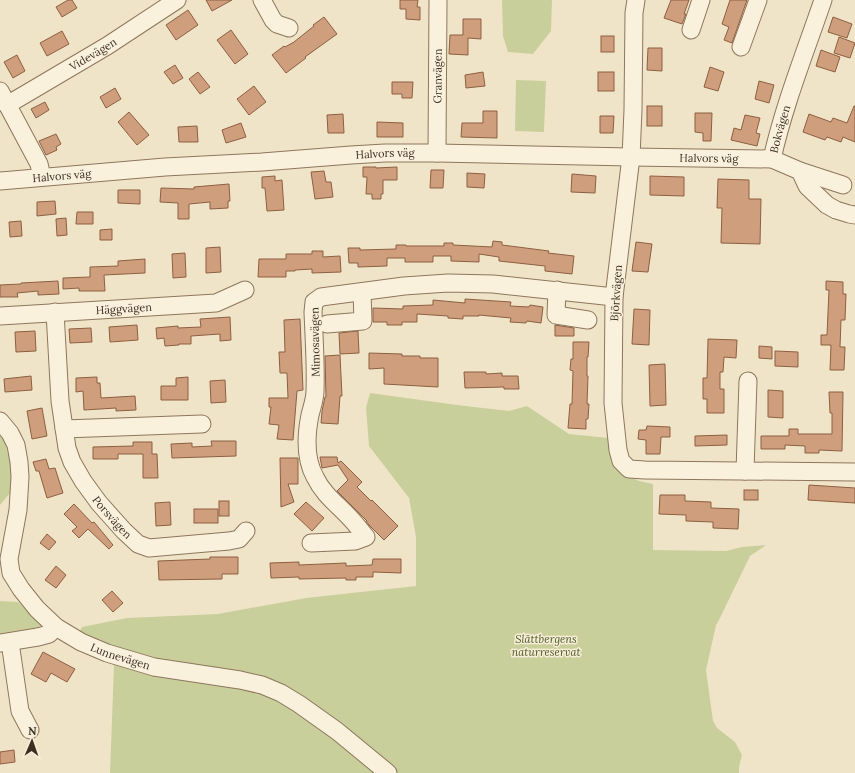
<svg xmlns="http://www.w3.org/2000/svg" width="855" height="773" font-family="Lora,serif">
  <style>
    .green { fill: #c9cf9b }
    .building { fill: #cf9f7d; stroke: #8d5f41 }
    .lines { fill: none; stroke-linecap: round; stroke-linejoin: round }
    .minor-casing { stroke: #8d765c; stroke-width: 19 }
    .minor { stroke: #faf1dc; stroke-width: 17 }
    .labels { text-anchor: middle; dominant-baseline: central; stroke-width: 3; stroke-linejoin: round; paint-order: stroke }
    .street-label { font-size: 11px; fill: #3d2e20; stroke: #f7eed8 }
    .park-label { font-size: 11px; font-style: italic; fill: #4d5a26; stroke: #f7eed8 }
  </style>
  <rect width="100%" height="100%" fill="#f0e4c8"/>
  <!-- green -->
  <g class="green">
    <path d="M502,0H552L551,31L533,54L508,52L503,36Z"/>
    <path d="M516,80L546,81L544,132L515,131Z"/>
    <path d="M370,393L457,405L509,411L527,406L569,434L609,438L618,471L639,481L653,484V550L726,551L742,547L766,545L750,556L718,622L716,625L706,670L713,721L717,728L735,742L742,755L739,767V773H110L114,665L73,644L82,627L127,618L218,614L306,598L416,586V537L409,498L369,446L366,408Z"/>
    <path d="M0,432L4,437L11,467V492L0,505Z"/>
    <path d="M0,601L18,602L42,625L22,636L0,638Z"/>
  </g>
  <!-- building -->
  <g class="building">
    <path d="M68,0H72L77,8L62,17L56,7Z"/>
    <path d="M206,0H232L212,11Z"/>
    <path d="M400,0H418L417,7H420V20L406,19V9H400Z"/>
    <path d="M671,0H689L684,14H686L682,24L664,18Z"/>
    <path d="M730,0H747L732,43L724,40L729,27L722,24Z"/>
    <path d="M188,10L198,25L176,40L166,25Z"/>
    <path d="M324,17L337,34L305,57L306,58L286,73L272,55L284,46L285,47L294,42L314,26L313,25Z"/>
    <path d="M833,17L852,24L847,38L828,32Z"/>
    <path d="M463,19H481V39L468,38V55L449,54L450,35H463Z"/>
    <path d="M231,30L248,54L235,64L217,40Z"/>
    <path d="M62,31L69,44L47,56L40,43Z"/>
    <rect x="601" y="36" width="13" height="16"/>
    <path d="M839,37L855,43L850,58L834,53Z"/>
    <path d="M648,48H662V71L647,70Z"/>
    <path d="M821,50L840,57L835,72L816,66Z"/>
    <path d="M17,55L25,71L13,78L4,62Z"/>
    <path d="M175,65L183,78L173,84L164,72Z"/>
    <path d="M710,67L724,72L718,91L704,87Z"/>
    <path d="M198,72L210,87L200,94L189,79Z"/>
    <path d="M483,72L485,86L466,88L465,75Z"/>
    <rect x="598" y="72" width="16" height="19"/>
    <path d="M759,81L774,85L769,103L755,99Z"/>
    <path d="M392,82H413L412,98H402V94H392Z"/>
    <path d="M254,86L266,102L249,115L237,99Z"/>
    <path d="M115,88L121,99L106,108L100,97Z"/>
    <path d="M45,102L49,110L36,118L31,109Z"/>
    <rect x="647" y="106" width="15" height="20"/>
    <path d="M854,106H855V142L843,137L841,142L827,137L825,140L803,132L809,114L831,122L833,118L847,123Z"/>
    <path d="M483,111H497V138L461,137L462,123H483Z"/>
    <path d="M129,112L149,135L137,145L118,122Z"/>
    <path d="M695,113H712L711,141H703V133L695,132Z"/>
    <path d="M343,114L344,133H328L327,115Z"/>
    <path d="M745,115L760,118L756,133L760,134L757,146L731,140L734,128L741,130Z"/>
    <path d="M600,116H614L613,133H600Z"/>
    <path d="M377,122L403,123V137H377Z"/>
    <path d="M241,123L246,137L226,143L222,130Z"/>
    <path d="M197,126L198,142H179L178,127Z"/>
    <path d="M56,134L61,144L56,147L57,150L46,155L39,141Z"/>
    <path d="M363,167H376V168L397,167V180H383V194H381V199H372V194H366L367,177H363Z"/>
    <path d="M431,170H444L443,188H430Z"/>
    <path d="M324,171L326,182H331L333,197L315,199L311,172Z"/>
    <path d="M467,173L485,174L484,188L467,187Z"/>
    <path d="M572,174L596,176L595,193L571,192Z"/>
    <path d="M275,176V181L282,180L284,210L267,211L265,188H262V177Z"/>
    <path d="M650,176L684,177V196L650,195Z"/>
    <path d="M718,179L749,180V199H761L760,244L721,243L722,208H717Z"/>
    <path d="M229,184L230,201H228V208L210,209V202L189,204V219H178V203L160,202L161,188L194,189V187Z"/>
    <path d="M118,190H140V204L118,203Z"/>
    <path d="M55,201L56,214L37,216V202Z"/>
    <path d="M77,212H93V224H76Z"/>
    <path d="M66,218L67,235L57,236L56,219Z"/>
    <path d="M21,221L22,236L10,237L9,222Z"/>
    <path d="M112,229V240H100V230Z"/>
    <path d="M493,241L502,242V245L549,251L548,253L574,256L572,274L545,271V266L499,261V257L479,254V262L451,261V256H433V262H405V258H387V266L358,267V263H349L348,248H360V250L396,249V245H406V246H444V243H453V245L492,247Z"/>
    <path d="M636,242L652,244L648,272L632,271Z"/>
    <path d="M220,247L221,272L206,273V248Z"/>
    <path d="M312,251H323V257L340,256L341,272L312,273V269L295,270V271H286V277H258L259,259H286V254H312Z"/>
    <path d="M185,253L186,277L173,278L172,254Z"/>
    <path d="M145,259V273L104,275L105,291H79V288L63,289V278L90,277V267L118,266V261Z"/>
    <path d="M58,281L59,294L38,295V291L17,293L18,297H0V285L21,284V283Z"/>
    <path d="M826,281L843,282V294H846L845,320H841L840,347H845L844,370H830L831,345H821V335H827L829,290H826Z"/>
    <path d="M465,299L511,302L510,306L529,307L530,305L543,307L541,323L527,321L526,323L510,322L511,318L479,315V316H463V319L448,318V316L417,314V322H402V325H387V322H373V308L403,309V306L433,305V300L465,303Z"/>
    <path d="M634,309L650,310L649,345L632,344Z"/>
    <path d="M230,317L231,340L220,341V334L191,336V344H179V345L165,346L164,338L157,339L156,328L178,326V328L201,327L200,319Z"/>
    <path d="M300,319L303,390L297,391L293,440L277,439L279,425L269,424L271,407H269V398H288L287,373H280L279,352H285L284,320Z"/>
    <path d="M137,325L138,340L110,342L109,327Z"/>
    <path d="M555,325L574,328V336H555Z"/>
    <path d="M91,328L92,342L70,343L69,329Z"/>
    <path d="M35,331L36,351L16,352L15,332Z"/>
    <path d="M358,331L359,353L340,354L339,333Z"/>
    <path d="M708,339L737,340L736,358L724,357L723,372H720V389H724V413H707V399H703V378H707Z"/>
    <path d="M573,342H589L588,357H587V376H588L587,404H589L588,419H586V429L568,428L570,404H572L573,371L570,370L571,359H573Z"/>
    <path d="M759,346L772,347V359L759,358Z"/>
    <path d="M775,351L798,352V367L775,366Z"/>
    <path d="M369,353L402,354V356H420V358H438V387L384,384V368L369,369Z"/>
    <path d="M340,355L342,396H340L338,424L321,423L322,411L325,397H326L325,356Z"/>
    <path d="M665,364L666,405L650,406L649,365Z"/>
    <path d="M464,372H486V374L502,373V376H518L519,389H504V387L465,388Z"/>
    <path d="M31,376L32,390L5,392L4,379Z"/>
    <path d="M97,377V383H100L101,398L135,396L136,410L116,411V408L84,410L83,391L76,392V378Z"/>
    <path d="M188,377V400H161V386H176V378Z"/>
    <path d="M225,380L226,402L211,403L210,381Z"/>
    <path d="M768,390L783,391V418L768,417Z"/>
    <path d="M829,392H843L842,451L819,450V453H805V446L785,445V449H761V436H789V429H798V434H832V413H830Z"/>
    <path d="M42,408L47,436L32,439L27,411Z"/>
    <path d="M647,426L670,427V437H661L660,454H646V440L638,439L639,430H646Z"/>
    <path d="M727,435V445L695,446V436Z"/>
    <path d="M211,441H236V456L172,458L171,444L192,443V447L212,446Z"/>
    <path d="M133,442H152V454H157L158,478H143V454H118V459H93V447L133,446Z"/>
    <path d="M320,457H337L338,463L341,461L362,482L357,487L371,501L372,500L398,526L384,540L369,525L366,521H367L337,491L348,480L338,465L322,468Z"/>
    <path d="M280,458H298V484H288L294,502L281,507Z"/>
    <path d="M46,459L49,469L55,468L63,493L47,498L39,471H36L33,462Z"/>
    <path d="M809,485L855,488V503L808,500Z"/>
    <rect x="744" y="490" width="14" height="10"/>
    <path d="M660,495H685V501L711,502V508L739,509L738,529L713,528V522L686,521V515L659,514Z"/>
    <rect x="219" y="501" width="10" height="15"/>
    <path d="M170,502L171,525L156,526L155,503Z"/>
    <path d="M306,502L324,518L312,531L294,514Z"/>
    <path d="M74,504L92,523L94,522L113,545L109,549L88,529L79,538L72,531L77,527L64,514Z"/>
    <rect x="194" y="509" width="24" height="14"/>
    <path d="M47,534L56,542L49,550L40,543Z"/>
    <path d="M210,557H238V574H222V579L159,580L158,561L210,559Z"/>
    <path d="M373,559H401V573L373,572V577H356V580H346V578L299,579V577L271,578L270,563L299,562V565L346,563V566L372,565Z"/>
    <path d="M56,566L66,575L56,588L45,580Z"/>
    <path d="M112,591L123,603L113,612L102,600Z"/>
    <path d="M43,652L75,669L67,682L51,673L46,682L31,674Z"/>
    <path d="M14,750L15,762L0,764V752Z"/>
  </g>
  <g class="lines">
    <!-- minor casing -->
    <g class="minor-casing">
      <g id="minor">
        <path d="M262,0L273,20L277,24L289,28"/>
        <path d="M636,0L634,13L633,110L631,157L614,297L613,403L618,450L621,461L629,469L645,470L855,472"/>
        <path d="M691,30L701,0"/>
        <path d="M741,47L758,0"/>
        <path d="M0,91L39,164L42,177"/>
        <path id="s1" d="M7,105L107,46L177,0"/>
        <path id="s2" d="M437,153L438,0"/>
        <path id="s3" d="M772,159C784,105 805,53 823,0"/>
        <path d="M800,171L843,185"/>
        <path id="s4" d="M0,181L165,167L262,162L351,155L385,153H437L631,157L772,159L800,171L807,186L827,205L836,210L849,214L855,215"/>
        <path d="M557,290L556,315L588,320"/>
        <path id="s5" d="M55,312L60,401L67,448L72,462L83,481L99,503L124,531L138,544L149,548L229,541L239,539L246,531"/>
        <path id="s6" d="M0,316L216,303L245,290"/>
        <path d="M327,324L363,321L362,292"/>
        <path id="s7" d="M0,421L10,433L16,445L19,462L20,477L18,510L9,559L11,573L21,589L37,609L56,627L81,642L107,653L154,667L240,680L262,685L281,693L299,704L337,731L388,773"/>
        <path d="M64,429L202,424"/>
        <path d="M745,471L748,381"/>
        <path d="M311,543L355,541L366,537C361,531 356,524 350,518C338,505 323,494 315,477C305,459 306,435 310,415C312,407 315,399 315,391C316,365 314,338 313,312L314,302L321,297L404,286L448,283L493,284L614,297"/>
        <path d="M10,642L20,711L30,730"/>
        <path d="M0,643L38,637L49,634L56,627"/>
      </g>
    </g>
    <!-- minor -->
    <use href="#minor" class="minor"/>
  </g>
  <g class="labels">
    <!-- street labels -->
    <g class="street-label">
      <text stroke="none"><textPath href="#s1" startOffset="100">Videvägen</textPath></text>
      <text stroke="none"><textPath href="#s2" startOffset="77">Granvägen</textPath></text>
      <text stroke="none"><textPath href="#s3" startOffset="31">Bokvägen</textPath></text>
      <text stroke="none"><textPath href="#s4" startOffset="386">Halvors väg</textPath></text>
      <text stroke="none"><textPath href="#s4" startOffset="710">Halvors väg</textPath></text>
      <text stroke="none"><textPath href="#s4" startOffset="62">Halvors väg</textPath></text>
      <text transform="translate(616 293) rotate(-86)">Björkvägen</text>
      <text stroke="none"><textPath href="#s6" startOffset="124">Häggvägen</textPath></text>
      <text transform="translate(315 342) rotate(-91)">Mimosavägen</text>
      <text stroke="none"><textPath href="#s5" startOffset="220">Porsvägen</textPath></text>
      <text stroke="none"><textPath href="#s7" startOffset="300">Lunnevägen</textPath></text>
    </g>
    <!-- park labels -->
    <g class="park-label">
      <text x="546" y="639">Slättbergens<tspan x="546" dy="13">naturreservat</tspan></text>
    </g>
  </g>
  <!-- north arrow -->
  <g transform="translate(32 741) rotate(2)" stroke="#f7eed8" stroke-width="3" paint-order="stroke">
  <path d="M0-3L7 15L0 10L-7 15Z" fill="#3d2e20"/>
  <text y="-6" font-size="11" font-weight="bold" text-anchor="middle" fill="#3d2e20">N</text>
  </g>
</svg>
